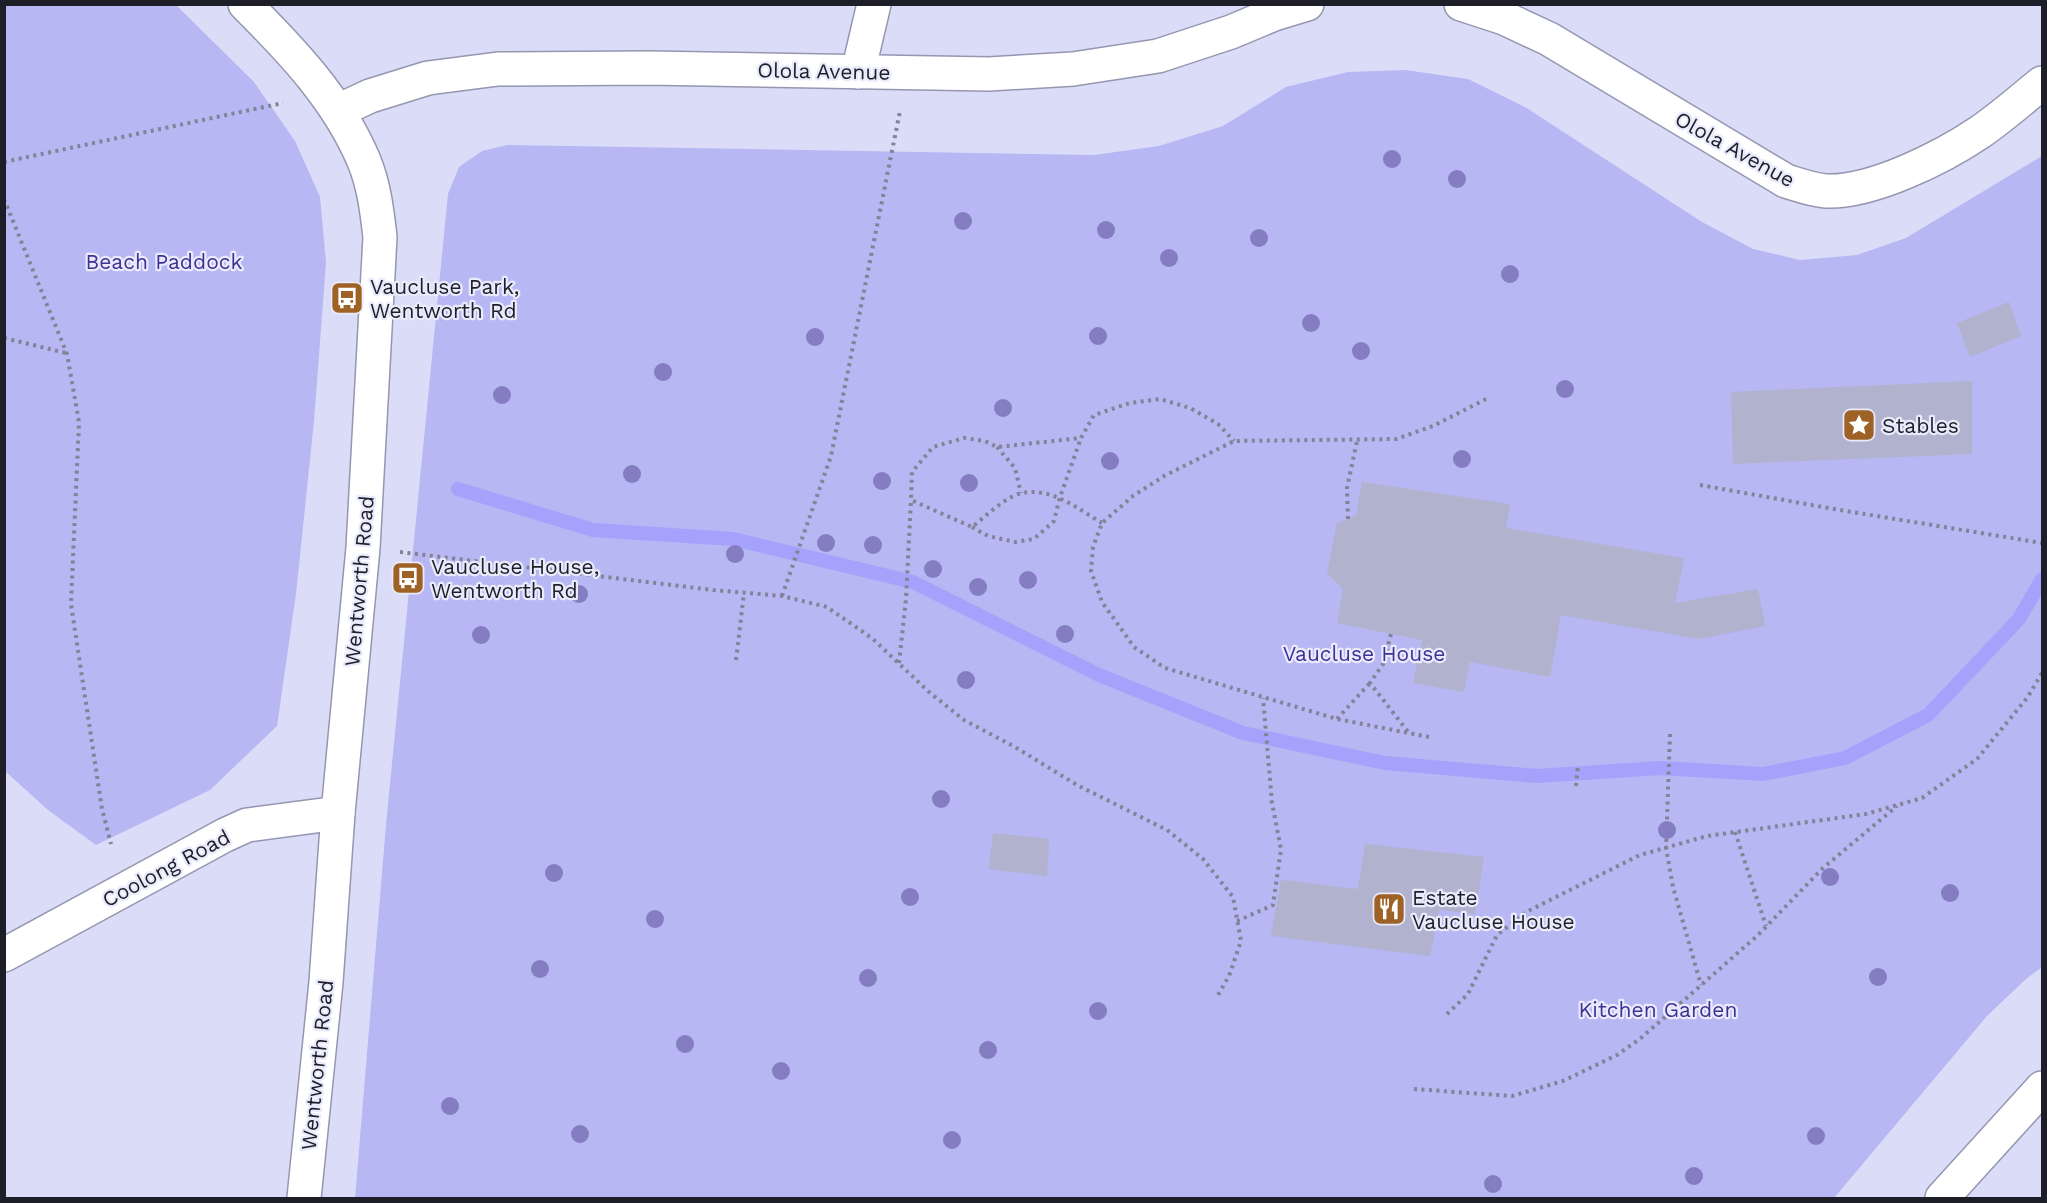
<svg xmlns="http://www.w3.org/2000/svg" width="2047" height="1203" font-family="'Work Sans',sans-serif">
  <style>
    .green { fill: #b6b7f3 }
    .lines { fill: none; stroke-linecap: round; stroke-linejoin: round }
    .stream { stroke: #a4a2fb; stroke-width: 14 }
    .building { fill: #b1b2cd }
    .street-casing { stroke: #9596b0; stroke-width: 36 }
    .secondary-casing { stroke: #9596b0; stroke-width: 36 }
    .path { stroke: #828397; stroke-width: 4; stroke-dasharray: 3 4.5; stroke-linecap: butt }
    .street { stroke: #fff; stroke-width: 33 }
    .secondary { stroke: #fff; stroke-width: 33 }
    .tree { fill: #857dc1 }
    .labels { text-anchor: middle; dominant-baseline: central; stroke-width: 4.5; stroke-linejoin: round; paint-order: stroke }
    .street-label { font-size: 21px; fill: #1d1e28; stroke: #e9eafb }
    .park-label { font-size: 21px; fill: #403094; stroke: #e9eafb }
    .poi-label { font-size: 21px; fill: #1d1e28; stroke: #e9eafb; text-anchor: start }
  </style>
  <rect width="100%" height="100%" fill="#dadcf8"/>
  <!-- green -->
  <g class="green">
    <path d="M5,4L176,5L254,82L295,141L320,197L326,262L314,421L296,594L277,726L210,790L96,845L48,810L5,771Z"/>
    <path d="M1405,70L1468,79L1525,107L1702,222L1753,249L1800,260L1857,255L1906,238L2042,156V967L2026,979L1987,1016L1834,1198H355L386,825L448,194L459,167L482,151L508,145L1094,155L1159,146L1223,126L1286,87L1348,72Z"/>
  </g>
  <g class="lines">
    <!-- stream -->
    <path class="stream" d="M458,489L593,530L733,539L913,582L1099,675L1243,733L1385,763L1537,776L1661,768L1763,774L1845,758L1928,715L2019,619L2042,579"/>
  </g>
  <!-- building -->
  <g class="building">
    <path d="M2009,302L2021,336L1970,357L1957,323Z"/>
    <path d="M1972,381V454L1733,464L1731,392Z"/>
    <path d="M1362,482L1510,504L1506,528L1684,558L1675,603L1758,589L1765,626L1699,639L1561,615L1550,677L1470,662L1464,692L1413,683L1422,640L1337,623L1343,589L1327,573L1337,523L1356,516Z"/>
    <path d="M993,833L1049,839L1047,876L989,869Z"/>
    <path d="M1365,844L1484,857L1475,914L1439,910L1430,956L1271,936L1281,880L1358,889Z"/>
  </g>
  <g class="lines">
    <!-- street casing -->
    <g class="street-casing">
      <g id="street">
        <path d="M1461,4L1504,18L1549,39L1786,181C1799,185 1812,190 1826,191C1872,193 1943,157 1980,132C2002,117 2022,99 2042,83"/>
        <path d="M858,72L874,4"/>
        <path d="M338,111L370,96L428,78L498,69L649,68L989,74L1073,69L1158,56L1231,32L1274,14L1307,4"/>
        <path d="M4,955L225,835L247,825L338,813"/>
        <path d="M1942,1198L2042,1088"/>
      </g>
    </g>
    <!-- secondary casing -->
    <g class="secondary-casing">
      <path id="secondary" d="M245,4C292,51 338,99 364,161C374,185 377,211 380,237L363,548L338,813L326,982L304,1198"/>
    </g>
    <!-- path -->
    <g class="path">
      <path d="M4,162L283,103"/>
      <path d="M4,199L67,354L79,422L71,604L102,809L111,844"/>
      <path d="M4,338L66,353"/>
      <path d="M997,447L1015,468L1021,493"/>
      <path d="M1700,485L1834,509L2042,543"/>
      <path d="M1348,519L1347,488L1357,441"/>
      <path d="M1102,523C1078,509 1052,487 1022,493C1006,496 985,517 972,527L911,500L912,472L933,447L964,438L985,441L997,447L1081,438L1094,415L1130,403L1160,399L1190,408L1218,424L1234,441"/>
      <path d="M972,527L988,536L1015,542L1034,539L1054,521L1060,497L1081,438"/>
      <path d="M400,552L713,590L782,596L827,607L873,639L929,692L964,720L1015,747L1077,785L1167,830L1203,859L1233,897L1241,941L1229,976L1218,995"/>
      <path d="M782,596L831,456L900,111"/>
      <path d="M1391,634L1383,664L1370,683L1409,733"/>
      <path d="M736,660L744,593"/>
      <path d="M899,663L906,599L911,500"/>
      <path d="M1337,719L1370,683"/>
      <path d="M1670,734L1666,848L1673,887L1701,985"/>
      <path d="M1429,737L1337,719L1165,668L1134,647L1102,602L1091,571L1093,547L1102,523L1133,496L1164,476L1234,441L1396,439L1433,426L1490,397"/>
      <path d="M1576,786L1578,765"/>
      <path d="M1735,832L1766,926"/>
      <path d="M1237,921L1273,905L1281,849L1272,803L1263,698"/>
      <path d="M1447,1014L1468,994L1497,935L1526,912L1640,855L1707,836L1866,814L1922,798L1977,759L2027,698L2042,673"/>
      <path d="M1414,1089L1512,1096L1563,1081L1617,1055L1641,1038L1757,936L1823,868L1897,806"/>
    </g>
    <!-- street -->
    <use href="#street" class="street"/>
    <!-- secondary -->
    <use href="#secondary" class="secondary"/>
  </g>
  <!-- trees -->
  <g class="tree">
    <circle cx="1392" cy="159" r="9"/>
    <circle cx="1457" cy="179" r="9"/>
    <circle cx="963" cy="221" r="9"/>
    <circle cx="1106" cy="230" r="9"/>
    <circle cx="1259" cy="238" r="9"/>
    <circle cx="1169" cy="258" r="9"/>
    <circle cx="1510" cy="274" r="9"/>
    <circle cx="1311" cy="323" r="9"/>
    <circle cx="1098" cy="336" r="9"/>
    <circle cx="815" cy="337" r="9"/>
    <circle cx="1361" cy="351" r="9"/>
    <circle cx="663" cy="372" r="9"/>
    <circle cx="1565" cy="389" r="9"/>
    <circle cx="502" cy="395" r="9"/>
    <circle cx="1003" cy="408" r="9"/>
    <circle cx="1462" cy="459" r="9"/>
    <circle cx="1110" cy="461" r="9"/>
    <circle cx="632" cy="474" r="9"/>
    <circle cx="882" cy="481" r="9"/>
    <circle cx="969" cy="483" r="9"/>
    <circle cx="826" cy="543" r="9"/>
    <circle cx="873" cy="545" r="9"/>
    <circle cx="735" cy="554" r="9"/>
    <circle cx="933" cy="569" r="9"/>
    <circle cx="1028" cy="580" r="9"/>
    <circle cx="978" cy="587" r="9"/>
    <circle cx="579" cy="594" r="9"/>
    <circle cx="1065" cy="634" r="9"/>
    <circle cx="481" cy="635" r="9"/>
    <circle cx="966" cy="680" r="9"/>
    <circle cx="941" cy="799" r="9"/>
    <circle cx="1667" cy="830" r="9"/>
    <circle cx="554" cy="873" r="9"/>
    <circle cx="1830" cy="877" r="9"/>
    <circle cx="1950" cy="893" r="9"/>
    <circle cx="910" cy="897" r="9"/>
    <circle cx="655" cy="919" r="9"/>
    <circle cx="540" cy="969" r="9"/>
    <circle cx="1878" cy="977" r="9"/>
    <circle cx="868" cy="978" r="9"/>
    <circle cx="1098" cy="1011" r="9"/>
    <circle cx="685" cy="1044" r="9"/>
    <circle cx="988" cy="1050" r="9"/>
    <circle cx="781" cy="1071" r="9"/>
    <circle cx="450" cy="1106" r="9"/>
    <circle cx="580" cy="1134" r="9"/>
    <circle cx="1816" cy="1136" r="9"/>
    <circle cx="952" cy="1140" r="9"/>
    <circle cx="1694" cy="1176" r="9"/>
    <circle cx="1493" cy="1184" r="9"/>
  </g>
  <!-- icons -->
  <defs>
    <g id="bus-square" transform="scale(1.725)"><rect x="-9" y="-9" width="18" height="18" rx="4" fill="#9f6226" stroke="#e9eafb"/><path d="M-5-6H5V4H4V6H2V4H-2V6H-4V4H-5ZM-3.5-4V0h7V-4ZM-3.5 1.2v1.5H-2V1.2ZM2 1.2v1.5H3.5V1.2Z" fill="#fff"/></g>
    <g id="sight-square" transform="scale(1.725)"><rect x="-9" y="-9" width="18" height="18" rx="4" fill="#9f6226" stroke="#e9eafb"/><path d="M0-6L1.8-2.2L6-1.7L2.9 1.2L3.7 5.4L0 3.3L-3.7 5.4L-2.9 1.2L-6-1.7L-1.8-2.2Z" fill="#fff"/></g>
    <g id="restaurant-square" transform="scale(1.725)"><rect x="-9" y="-9" width="18" height="18" rx="4" fill="#9f6226" stroke="#e9eafb"/><path d="M-5-6h1v4h1v-4h1v4h1v-4h1v5L-1.5 .5V6h-2V.5L-5-1ZM5-6V6H3V1.5H1.5Q1.5-4 5-6Z" fill="#fff"/></g>
  </defs>
  <g fill-rule="evenodd">
    <use href="#bus-square" x="347" y="298"/>
    <use href="#sight-square" x="1859" y="425"/>
    <use href="#bus-square" x="408" y="578"/>
    <use href="#restaurant-square" x="1389" y="909"/>
  </g>
  <g class="labels">
    <!-- street labels -->
    <g class="street-label">
      <text transform="translate(824 71) rotate(1)">Olola Avenue</text>
      <text transform="translate(1735 149) rotate(29)">Olola Avenue</text>
      <text transform="translate(359 581) rotate(-85)">Wentworth Road</text>
      <text transform="translate(166 868) rotate(-28)">Coolong Road</text>
      <text transform="translate(317 1065) rotate(-84)">Wentworth Road</text>
    </g>
    <!-- park labels -->
    <g class="park-label">
      <text x="164" y="261">Beach Paddock</text>
      <text x="1364" y="653">Vaucluse House</text>
      <text x="1658" y="1009">Kitchen Garden</text>
    </g>
    <!-- poi labels -->
    <g class="poi-label">
      <text x="370" y="286">Vaucluse Park,<tspan x="370" dy="24">Wentworth Rd</tspan></text>
      <text x="1882" y="425">Stables</text>
      <text x="431" y="566">Vaucluse House,<tspan x="431" dy="24">Wentworth Rd</tspan></text>
      <text x="1412" y="897">Estate<tspan x="1412" dy="24">Vaucluse House</tspan></text>
    </g>
  </g>
  <!-- border -->
  <rect width="2047" height="1203" fill="none" stroke="#1d1e28" stroke-width="12"/>
</svg>
